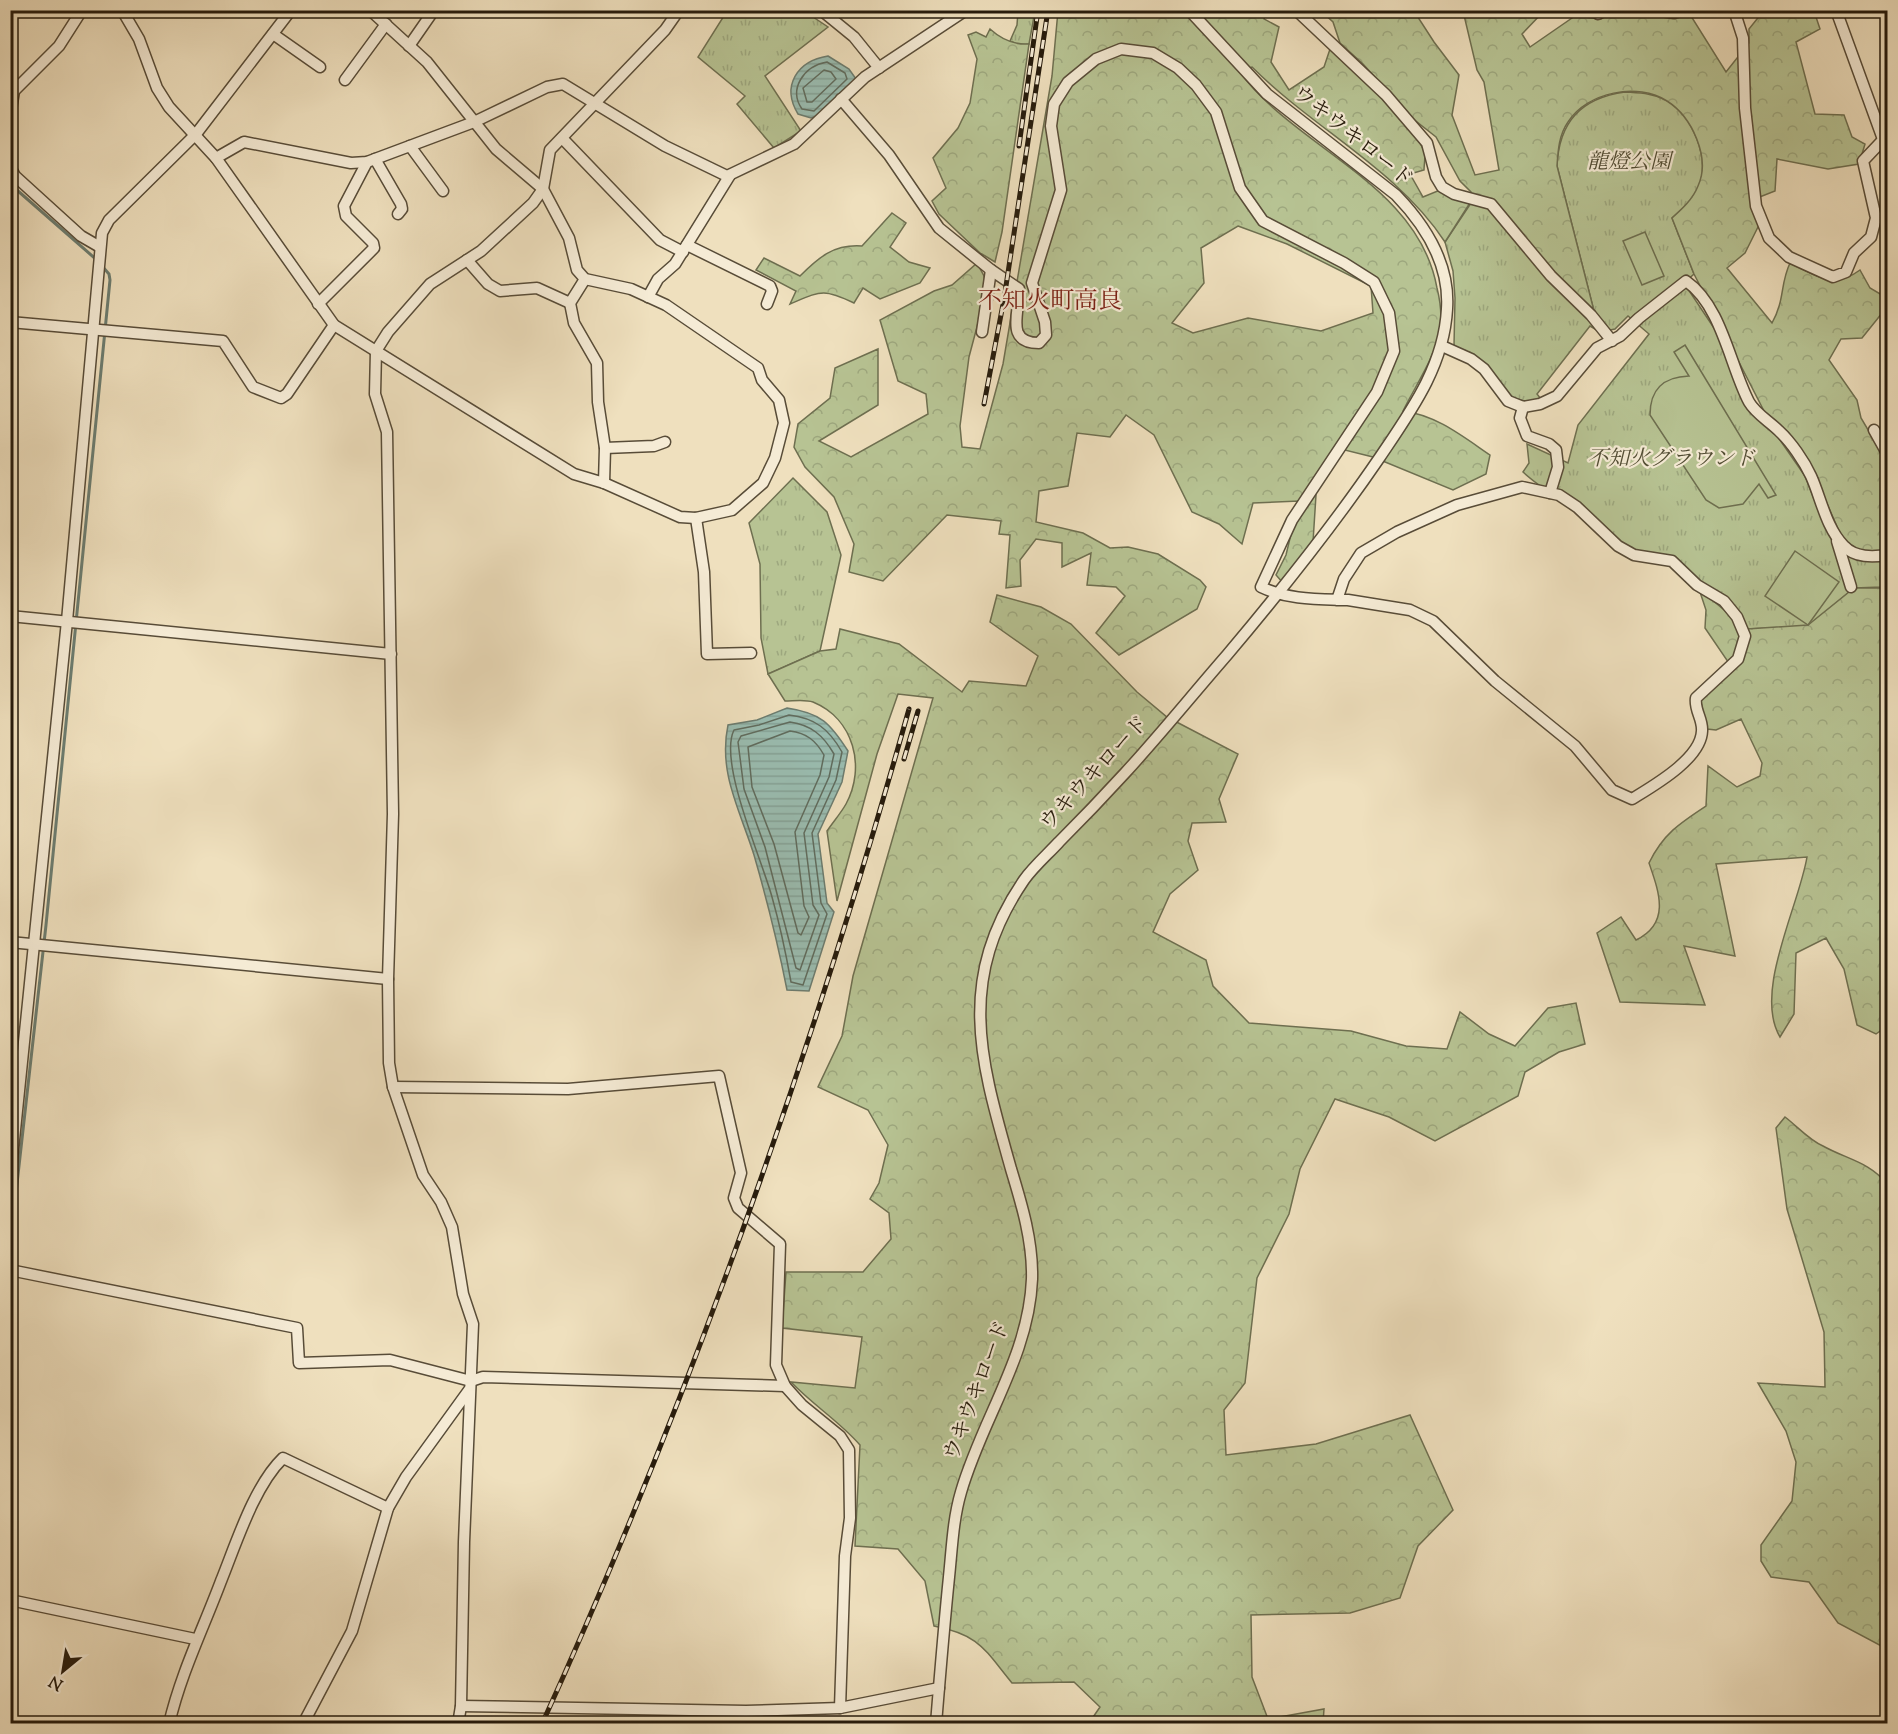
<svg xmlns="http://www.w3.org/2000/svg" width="1898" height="1734" font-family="'Sorts Mill Goudy','Noto Serif JP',serif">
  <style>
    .grass { fill: url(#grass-tufts); stroke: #6e6f50; stroke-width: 1.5 }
    .forest { fill: url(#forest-crowns); stroke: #6e6f50; stroke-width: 1.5; fill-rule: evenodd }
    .pitch { fill: #b7c393; stroke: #6e6f50; stroke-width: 1.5 }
    .water { fill: url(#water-rules); stroke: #6c7c6f; stroke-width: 1.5 }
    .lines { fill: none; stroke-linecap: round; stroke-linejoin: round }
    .shore { stroke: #606c5e; stroke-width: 1.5 }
    .stream { stroke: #6c7c6f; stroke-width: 3 }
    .minor-casing { stroke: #584c38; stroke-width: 13 }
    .minor { stroke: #f5ebd5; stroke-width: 10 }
    .rail-casing { stroke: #261b0c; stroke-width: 5 }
    .rail { stroke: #f5ebd5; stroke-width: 3; stroke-dasharray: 9; stroke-linecap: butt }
    .labels { text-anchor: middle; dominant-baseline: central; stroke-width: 4.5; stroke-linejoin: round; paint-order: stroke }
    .street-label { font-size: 21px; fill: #261b0c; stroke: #f5ebd5 }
    .park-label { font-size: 21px; font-style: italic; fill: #524d34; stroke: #f5ebd5 }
    .quarter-label { font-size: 24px; fill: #7a1f14; stroke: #f5ebd5 }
  </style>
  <defs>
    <pattern id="grass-tufts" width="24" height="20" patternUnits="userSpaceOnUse" patternTransform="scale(1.5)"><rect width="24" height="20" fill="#b7c393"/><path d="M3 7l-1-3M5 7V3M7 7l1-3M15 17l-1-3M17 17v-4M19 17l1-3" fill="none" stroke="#9da77e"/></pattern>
    <pattern id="forest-crowns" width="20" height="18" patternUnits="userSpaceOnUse" patternTransform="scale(1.5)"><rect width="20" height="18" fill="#b7c393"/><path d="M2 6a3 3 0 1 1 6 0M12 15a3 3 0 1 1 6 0" fill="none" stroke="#9da77e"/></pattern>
    <pattern id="water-rules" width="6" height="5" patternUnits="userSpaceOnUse" patternTransform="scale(1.5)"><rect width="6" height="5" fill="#9abdb1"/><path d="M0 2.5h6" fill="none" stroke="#85a297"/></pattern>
  </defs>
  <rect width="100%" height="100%" fill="#efe0be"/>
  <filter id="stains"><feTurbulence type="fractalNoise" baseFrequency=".00333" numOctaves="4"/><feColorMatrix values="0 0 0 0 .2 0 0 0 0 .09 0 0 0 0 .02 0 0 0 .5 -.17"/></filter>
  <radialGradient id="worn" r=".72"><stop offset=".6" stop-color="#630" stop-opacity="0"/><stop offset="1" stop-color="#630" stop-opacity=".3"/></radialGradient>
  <!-- grass -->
  <g class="grass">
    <path d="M727,11H804L828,27L765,76L801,131L774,148L737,104L745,96L698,57Z"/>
    <path d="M1018,11H1035L1029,44L1020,45L1010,41L1017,25Z"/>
    <path d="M1625,92C1639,93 1653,93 1666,100C1692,114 1710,158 1699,186C1694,199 1682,209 1672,218L1694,274L1684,283L1726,346L1737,378L1805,476L1822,519L1833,535L1885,559L1882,587L1854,588L1809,626L1747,629C1737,602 1721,597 1699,582C1688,574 1683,560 1668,556C1652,553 1637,555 1623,546C1614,541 1607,531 1598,525C1573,507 1546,493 1523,472L1529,463L1527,444L1568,463L1578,425L1649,334L1628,316L1615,329L1600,332L1590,326L1537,394L1541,399L1528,402L1514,398L1454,346L1455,298L1453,271L1445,242L1473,200L1489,205L1593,307L1557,166C1559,122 1581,98 1625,92Z"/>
    <path d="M793,478L827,512L841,555L820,651L768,674L761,638L760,564L749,523Z"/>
  </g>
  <!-- forest -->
  <g class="forest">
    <path d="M1058,11H1267L1264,19L1279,27L1271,62L1289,90L1324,67L1330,49C1353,71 1414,124 1424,151C1426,156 1424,164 1424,170L1410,174L1423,197L1440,190L1466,201L1471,192L1460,181L1436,137L1412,118L1363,64L1340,43L1333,22L1321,11H1414L1434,42L1459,75L1452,115L1475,175L1499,170L1484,82L1477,70L1463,11H1544L1522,34L1530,47L1575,16L1601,19L1617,11L1652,16H1691L1726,72L1749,43V29L1761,14L1760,11H1814L1820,29L1796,42L1815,114L1844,115L1852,137L1865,144L1859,164L1828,169L1777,159L1775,191L1752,200L1759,225L1745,253L1727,268L1772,323C1785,300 1780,284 1790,263C1817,276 1833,290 1860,270L1870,288L1887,298V307L1862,338L1841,339L1829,360L1857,400L1861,418L1887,462V1026L1876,1034L1857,1025L1844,969L1826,938L1796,953L1794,1014L1780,1037C1753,992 1799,906 1807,857L1716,864L1735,956L1684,946L1705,1005L1620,1002L1597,933L1621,917L1636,940C1671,923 1659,892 1649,863C1663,834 1680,823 1706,806L1708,766L1737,787L1760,776L1762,763L1741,719L1716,730L1707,729L1700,698L1733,669L1705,628L1706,610L1699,589L1747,629L1808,625L1854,588H1883L1885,553L1860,552L1848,545L1839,531L1821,490L1818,478L1789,433L1764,411L1694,274L1672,218C1682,209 1693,199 1698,186C1711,158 1692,117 1667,101C1638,82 1587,92 1568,122C1559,135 1558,150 1557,166L1593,307L1587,313L1475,195L1445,242C1398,170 1314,129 1252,67L1239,71C1297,150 1418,183 1437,288C1440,300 1442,315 1440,328C1436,357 1415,386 1403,411C1436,415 1462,436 1490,455L1486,474L1453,490L1373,457L1337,448L1310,484L1316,495L1313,542L1283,583L1276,575L1286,555L1299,501L1253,503L1242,544L1219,524L1192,512L1154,435L1126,415L1110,437L1077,433L1068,486L1039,491L1036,522L1083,533L1110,548L1128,547L1158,554L1200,580L1206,587L1197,609L1119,655L1096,633L1125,596L1116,587L1087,585L1091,553L1062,567V543L1036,539L1020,560L1021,586L1006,588L1010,535L999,534L1001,521L947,515L883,581L849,572L854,544L834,497L805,467L794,447L798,424L830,398L835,368L878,349V405L819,441L851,457L928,414L926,394L898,381L880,320L934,291L952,285L977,263L981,254L939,214L932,201L946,188L933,158L958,128L970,103L977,59L968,35L976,32L986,37L990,29C1001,39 1015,45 1029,44L1002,232L995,262L982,254L977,263L984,276L986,293L969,357L960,426L962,447L980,449L1003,364L1052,76ZM1238,226L1287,244L1371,286L1373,313L1321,331L1248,318L1193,333L1172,323L1204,283L1201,248Z"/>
    <path d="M892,213L906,223L890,247L909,262L930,268L920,283L880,299L863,288L854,303C823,288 821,291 790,304L796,291L756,270L764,258L800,276C819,257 834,244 862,246Z"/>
    <path d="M997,595L1041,607L1071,624L1137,692L1167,717L1238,754L1219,799L1226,822L1192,823L1188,841L1198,870L1170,894L1153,932L1206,960L1213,986L1249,1023L1351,1031L1406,1046L1447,1049L1460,1012L1489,1034L1515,1046L1548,1008L1576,1003L1585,1044L1559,1052L1525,1072L1518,1096L1435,1141L1389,1117L1335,1099L1300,1169L1289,1214L1257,1278L1245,1383L1224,1410L1226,1455L1316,1444L1410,1415L1453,1510L1418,1546L1400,1598L1350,1613L1251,1615L1252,1677L1268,1719L1324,1709L1323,1723H1089L1100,1707L1074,1682L1012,1683C984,1649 980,1635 934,1626L925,1581L898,1549L855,1546L860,1445C839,1421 813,1405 791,1382L855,1388L862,1337L782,1328L786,1272H863L891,1239L889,1213L870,1199L879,1183L888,1145L868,1110L818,1087L842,1036L853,976L933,698L898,694L877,754L837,901L827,831C833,822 841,813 846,804C866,767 854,719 813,702C805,699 793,701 785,701L768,674L820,651L836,649L840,629L899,644L962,692L969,681L1026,686L1038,656L990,622Z"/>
    <path d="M1785,1117C1797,1126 1809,1140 1823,1146C1846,1159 1870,1162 1887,1184V1649L1838,1623L1809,1582L1771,1577L1761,1561V1545L1792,1501L1796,1462L1786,1431L1758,1383L1825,1387L1824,1332L1787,1209L1776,1128Z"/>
  </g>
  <!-- pitch -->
  <g class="pitch">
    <path d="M1645,232L1664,276L1642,285L1623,241Z"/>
    <path d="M1685,345L1776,495L1768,498L1759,484L1743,504L1719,508L1706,500L1650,415C1650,389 1663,377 1689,376L1674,352Z"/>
    <path d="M1795,551L1839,582L1808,625L1765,596Z"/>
  </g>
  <!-- water -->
  <g class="water">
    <path d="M828,56L849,69L856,79L817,116L811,118L798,114C781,86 797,61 828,56Z"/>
    <path d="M787,708C821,713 830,723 848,751L842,782L818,834L827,903L834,912L809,991L787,990C778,944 767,900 754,855C740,810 718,773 728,725L757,720Z"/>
  </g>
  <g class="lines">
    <!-- shore -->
    <g class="shore">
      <path d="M827,62L845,73L847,79L814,111L802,109C788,89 804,66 827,62Z"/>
      <path d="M824,70L831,72L836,79L812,102H807L803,88Z"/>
      <path d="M789,715C815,718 829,729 842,752L836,780L812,833L821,903L827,914L803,985L791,982C786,954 780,925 772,897C762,860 718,762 734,730L759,725Z"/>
      <path d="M790,722C811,725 823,735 834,754L829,777L804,833L813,905L819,915L800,970L796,968L765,847L744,789L738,742L741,736Z"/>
      <path d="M790,731C807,733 816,741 824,755L820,775L795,832L804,906L809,917L801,935L798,933L774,844L752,787L748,747Z"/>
    </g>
    <!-- stream -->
    <g class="stream">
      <path d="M10,184L98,261"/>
      <path d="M10,1246L46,925L110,280L109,274L102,266"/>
    </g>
    <!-- minor casing -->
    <g class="minor-casing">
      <g id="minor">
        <path d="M122,10L139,39L157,88L169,107L216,158L334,325L574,474L604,483L680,517L696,518L732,510L763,483L775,458L784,423L779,400L762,380L758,368L666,305L631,289L585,279L577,270L569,238L543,189L496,149L427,62L370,10"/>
        <path d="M821,10L854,37L879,68"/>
        <path d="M1296,10L1386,95L1427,143L1436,177L1442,187L1454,194L1491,204L1551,276L1591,315L1612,341"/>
        <path d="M1654,10L1674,13L1684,10"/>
        <path d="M1734,10L1743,38L1745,108L1756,206L1769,238L1789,257L1833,277L1846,272L1854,253L1871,237L1876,218L1863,161L1881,142"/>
        <path d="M1836,10L1888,153"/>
        <path d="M1598,14L1603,10"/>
        <path d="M273,34L320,67"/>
        <path d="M409,46L434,10"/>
        <path d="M345,80L386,24"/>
        <path d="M841,99L889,155L939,228L991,270L1019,289C1020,312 1004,343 1039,343L1046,335L1045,322L1032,283L1061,190L1051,126L1054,104L1068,82L1096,59L1121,49L1153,53L1178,68L1196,85L1216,112L1240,188L1263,221L1344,263L1374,282L1389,313L1394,351L1377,392L1292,520L1261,587C1288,600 1318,599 1348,600L1410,610L1433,621L1495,681L1575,746L1612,790L1632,799C1653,786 1701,759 1702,731C1703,719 1694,710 1696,698L1738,659L1745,636L1737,617L1724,601L1697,585L1672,561L1634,555L1618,546L1577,507L1559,495L1522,487L1457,505L1397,532L1361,553L1344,579L1337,600"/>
        <path d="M10,116L14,91L59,46L82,10"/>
        <path d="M562,138L660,240L683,252"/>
        <path d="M410,146L443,191"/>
        <path d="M216,158L244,142L351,163L367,162L474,122L547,87L563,84L665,146L727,176L794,144L865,77L966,10"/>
        <path d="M375,159L401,204L402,209L398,214"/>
        <path d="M10,167L15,176L81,236L100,247"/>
        <path d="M687,245L770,286L772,291L767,304"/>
        <path d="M467,260L488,284L500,291L537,288L570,303"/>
        <path d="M585,279L570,303L574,323L597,363L598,402L605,448L604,483"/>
        <path d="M648,297L658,279L675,264L730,175"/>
        <path d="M318,304L374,248L373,243L346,216L344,206L367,162"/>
        <path d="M10,322L223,341L253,387L281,398L287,394L334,325"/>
        <path d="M982,332L991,270"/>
        <path d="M1442,346L1471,359L1484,369L1508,401L1523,407L1540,404L1557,396L1597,348L1620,336L1639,318L1686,281C1722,306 1730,366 1749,402C1756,414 1769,421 1779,431C1791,442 1804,461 1811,476C1821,498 1826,528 1844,546C1855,558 1873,557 1888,555"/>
        <path d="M1523,407L1520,418L1527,436L1549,444L1556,450L1558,467L1550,493"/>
        <path d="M1874,430L1888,455"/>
        <path d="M605,448L654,446L665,442"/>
        <path d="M696,518L704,572L707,654L751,653"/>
        <path d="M1837,541L1851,587"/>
        <path d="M10,616L391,654"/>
        <path d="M10,942L388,979"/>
        <path d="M393,1087L568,1089L719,1076L741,1173L734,1198L738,1208L780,1244L776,1365L785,1386L802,1405L840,1436L849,1450L850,1518L845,1556L840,1708"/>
        <path d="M10,1179L67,621L102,233L109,220L196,134L291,10"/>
        <path d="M10,1270L297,1328L299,1363L390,1360L471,1381L483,1377L785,1386"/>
        <path d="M10,1600L195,1639"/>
        <path d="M461,1706L746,1711L840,1708L939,1688"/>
        <path d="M169,1724C181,1673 203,1629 221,1581C236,1544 254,1486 283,1458L388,1508"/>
        <path d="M303,1724L352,1631L388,1508L406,1477L469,1390"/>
        <path d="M458,1724L461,1706L464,1542L473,1324L463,1294L452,1227L441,1202L423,1175L393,1087L389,1063L388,979L393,814L387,432L375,394L376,351L388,332L430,284L481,251L533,203L543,189L550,150L665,30L679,10"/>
        <path d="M936,1724C940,1675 944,1626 949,1577C952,1548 953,1519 961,1492C982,1419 1029,1356 1032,1279C1033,1242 1022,1205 1011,1169C981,1062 955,981 1024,880C1034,866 1048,854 1059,842C1082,819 1104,796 1125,773C1160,735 1193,694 1227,655C1281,591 1333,526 1380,457C1411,411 1444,366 1447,309C1450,264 1426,226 1396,195L1267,94L1189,10"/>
      </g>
    </g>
    <!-- minor -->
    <use href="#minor" class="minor"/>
    <!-- rail casing -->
    <g class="rail-casing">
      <g id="rail">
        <path d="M10,20L19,10"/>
        <path d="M1019,146L1038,10"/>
        <path d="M984,404L1004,299L1048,10"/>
        <path d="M904,759L918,711"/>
        <path d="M542,1724C691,1396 812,1055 909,709"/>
      </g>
    </g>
    <!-- rail -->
    <use href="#rail" class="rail"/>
  </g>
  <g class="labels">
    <!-- street labels -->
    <g class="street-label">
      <text transform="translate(1352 137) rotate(39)">ウキウキロード</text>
      <text transform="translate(1095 774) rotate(-47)">ウキウキロード</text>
      <text transform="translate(978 1391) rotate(-69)">ウキウキロード</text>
    </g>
    <!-- park labels -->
    <g class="park-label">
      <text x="1629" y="163">龍燈公園</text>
      <text x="1671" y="460">不知火グラウンド</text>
    </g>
    <!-- quarter labels -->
    <g class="quarter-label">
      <text x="1050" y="302">不知火町高良</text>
    </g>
  </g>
  <!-- margin -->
  <rect width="1898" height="1734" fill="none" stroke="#efe0be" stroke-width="36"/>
  <rect x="12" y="12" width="1874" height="1710" fill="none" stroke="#261b0c" stroke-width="3"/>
  <rect x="18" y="18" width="1862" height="1698" fill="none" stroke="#261b0c" stroke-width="1.5"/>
  <!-- north arrow -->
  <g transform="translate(63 1671) rotate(210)" stroke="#f5ebd5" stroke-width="4.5" paint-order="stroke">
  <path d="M0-4.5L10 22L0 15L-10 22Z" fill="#261b0c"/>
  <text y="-9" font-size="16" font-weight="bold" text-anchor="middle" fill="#261b0c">N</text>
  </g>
  <rect width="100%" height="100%" filter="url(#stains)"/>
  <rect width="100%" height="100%" fill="url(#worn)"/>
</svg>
